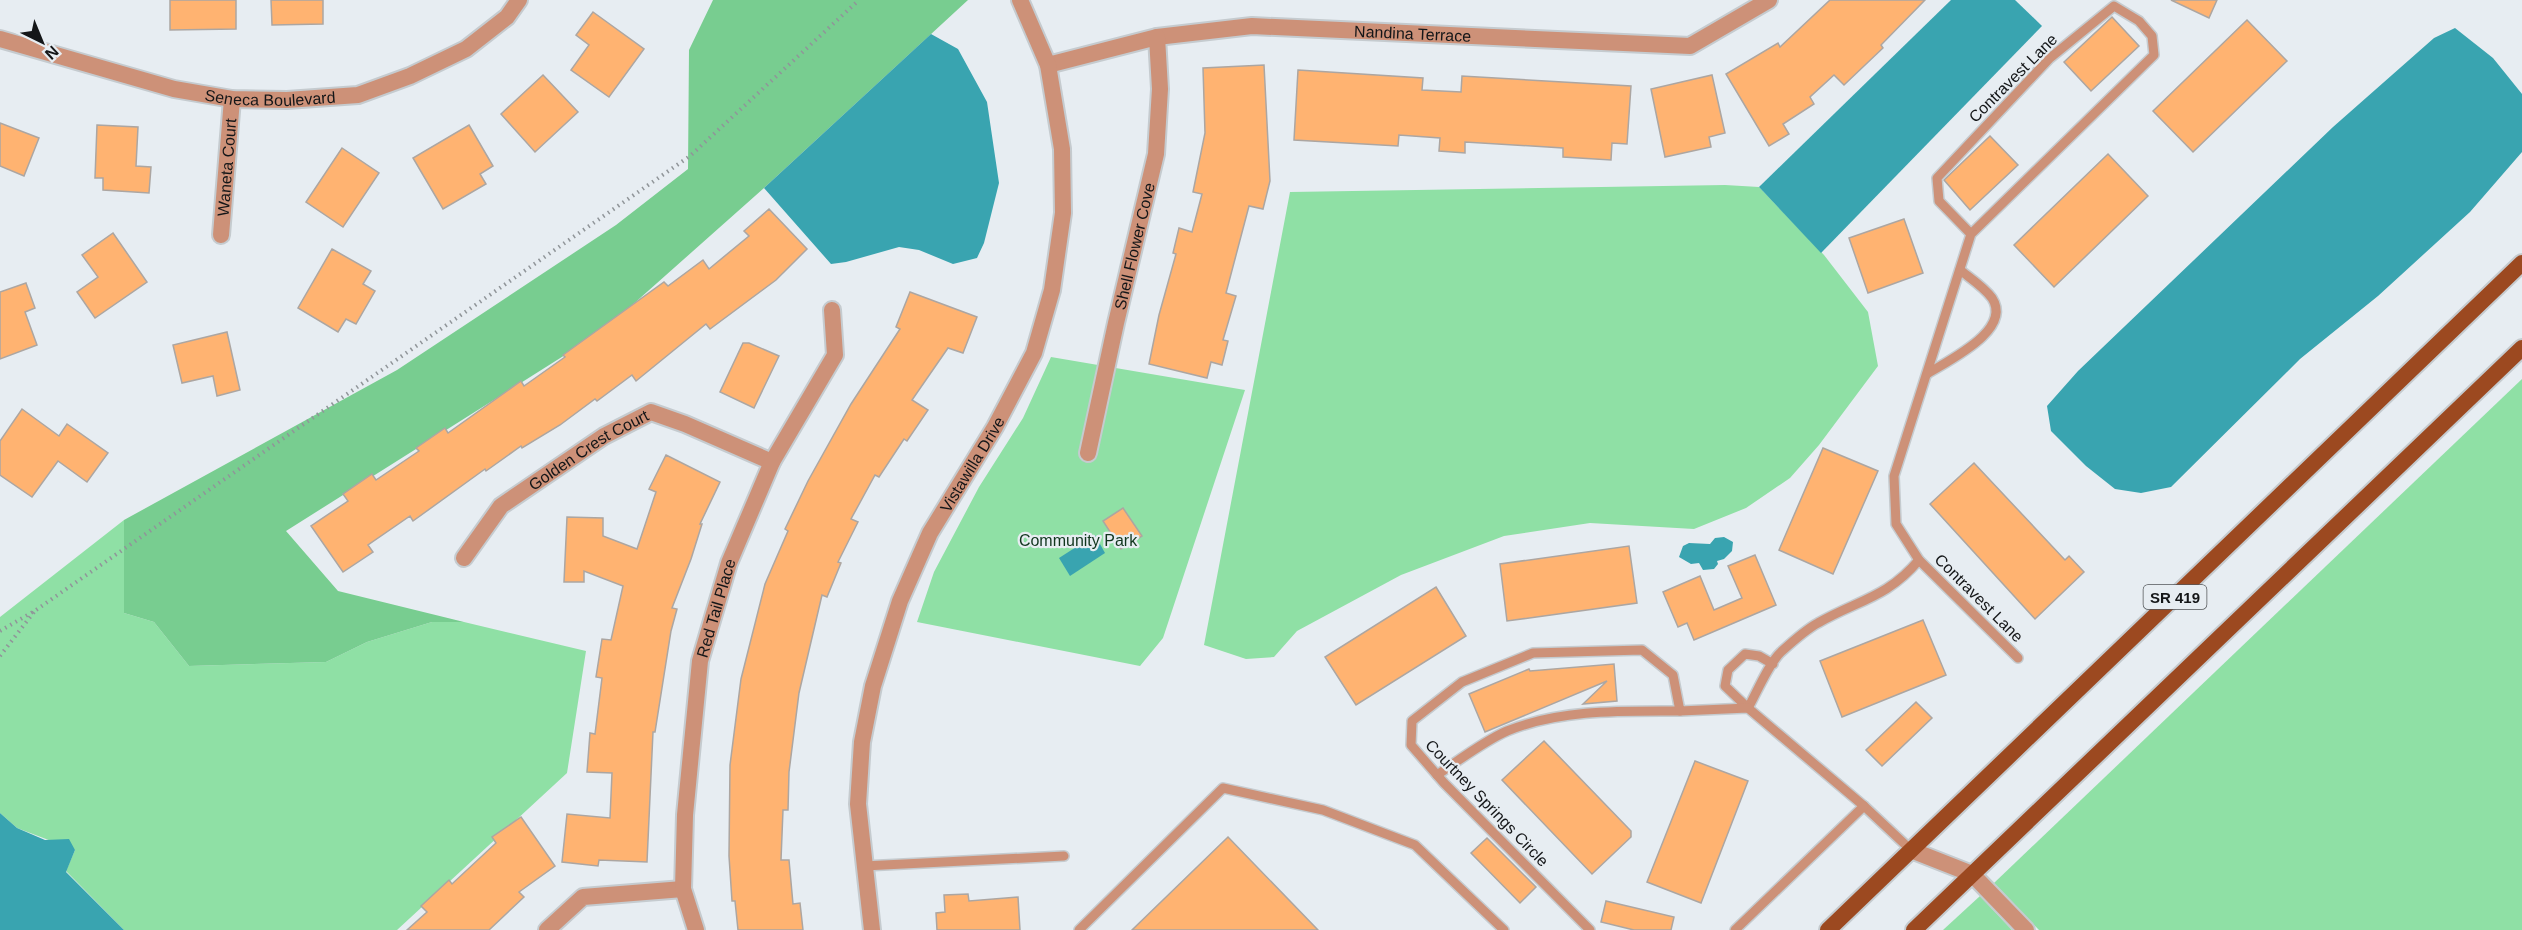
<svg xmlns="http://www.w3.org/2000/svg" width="2522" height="930" font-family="Helvetica,sans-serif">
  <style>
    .green { fill: #8fe0a5 }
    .forest { fill: #78cd90 }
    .water { fill: #39a4b0 }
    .building { fill: #ffb371; stroke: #aca6a2; stroke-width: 1.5 }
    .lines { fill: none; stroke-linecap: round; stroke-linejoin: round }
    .service-casing { stroke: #c5cbcf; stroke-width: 12 }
    .minor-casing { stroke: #c5cbcf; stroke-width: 20 }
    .tertiary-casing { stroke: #c5cbcf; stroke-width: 20 }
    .primary-casing { stroke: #c5cbcf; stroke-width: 20 }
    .path { stroke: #909599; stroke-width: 4; stroke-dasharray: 1.5 4.5; stroke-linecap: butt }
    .service { stroke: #cd9178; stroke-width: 9 }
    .minor { stroke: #cd9178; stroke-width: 16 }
    .tertiary { stroke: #cd9178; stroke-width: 16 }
    .primary { stroke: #9c4920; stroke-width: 16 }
    .labels { text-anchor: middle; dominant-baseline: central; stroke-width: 4.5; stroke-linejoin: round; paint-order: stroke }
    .shield { fill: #e7edf2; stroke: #535659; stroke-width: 1.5 }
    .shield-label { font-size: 15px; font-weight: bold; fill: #141618 }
    .street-label { font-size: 16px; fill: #141618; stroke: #e7edf2 }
    .park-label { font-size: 16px; fill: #11361e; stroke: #e7edf2 }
  </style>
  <rect width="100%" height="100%" fill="#e7edf2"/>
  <!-- green -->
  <g class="green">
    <path d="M1725,185L1759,187L1824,255L1868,312L1878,366L1819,445L1790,478L1746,508L1694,529L1590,523L1504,536L1401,575L1297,631L1274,657L1246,659L1204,645L1290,192Z"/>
    <path d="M1051,357L1245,390L1163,638L1140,666L917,622L934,572L979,487L1023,418Z"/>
    <path d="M2522,379V930H2039L1994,883Z"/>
    <path d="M124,520V613L154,622L189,666L326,662L367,642L432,622H464L586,651L567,773L397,930H124L66,871L75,850L17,828L0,813V617Z"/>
    <path d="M1980,896L2012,930H1943Z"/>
  </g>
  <!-- forest -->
  <path class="forest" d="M713,0H968L764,188L603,331L286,531L338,591L464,622H432L367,642L326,662L189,666L154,622L124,613V520L397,370L616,225L688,169L689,50Z"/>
  <!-- water -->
  <g class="water">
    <path d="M1951,0H2015L2042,26L1821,253L1759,187Z"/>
    <path d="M2455,28L2493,58L2522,94V152L2470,212L2378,296L2300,359L2171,487L2141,493L2115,489L2086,466L2051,431L2047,406L2078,371L2333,127L2434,38Z"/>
    <path d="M931,34L958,49L987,102L999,183L984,243L977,258L953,264L919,250L899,247L846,262L831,264L764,188Z"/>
    <path d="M1095,535L1105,553L1070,576L1059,558Z"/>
    <path d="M1724,537L1733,542L1732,551L1724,559L1717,561L1718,564L1714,569L1703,570L1699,563L1691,564L1679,557L1683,546L1689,543L1710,544L1715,538Z"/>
    <path d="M0,813L17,828L45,840L69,839L75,850L66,872L124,930H0Z"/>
  </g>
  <!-- building -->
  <g class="building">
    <path d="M170,0H236V29L170,30Z"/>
    <path d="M271,0H323V24L272,25Z"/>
    <path d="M1830,0H1925L1881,45L1883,48L1844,85L1834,75L1810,97L1814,104L1783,124L1789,134L1769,146L1726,74L1778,43L1780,47Z"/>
    <path d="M2171,0H2217L2209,18Z"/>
    <path d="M593,12L644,49L609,97L571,70L589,45L576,35Z"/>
    <path d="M2112,17L2139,46L2091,91L2064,62Z"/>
    <path d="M2247,20L2287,61L2193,152L2153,111Z"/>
    <path d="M1264,65L1270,181L1263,209L1249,206L1226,293L1236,296L1223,340L1228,341L1222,365L1211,362L1207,378L1149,364L1159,315L1176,254L1173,253L1179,228L1192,232L1202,194L1193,192L1205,133L1203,68Z"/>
    <path d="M1298,70L1423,78L1422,90L1461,92L1462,76L1631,86L1627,144L1612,143L1611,160L1563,157V148L1465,142V153L1439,151L1440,138L1399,135L1398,146L1294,140Z"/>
    <path d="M543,75L578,112L535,152L501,114Z"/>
    <path d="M1712,75L1725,133L1709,137L1711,147L1665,157L1651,89Z"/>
    <path d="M0,123L39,138L24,176L0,166Z"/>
    <path d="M97,125L138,127L136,166L151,167L149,193L103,190V178H95Z"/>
    <path d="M469,125L493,166L480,174L486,184L443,209L413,158Z"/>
    <path d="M1990,136L2018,165L1970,210L1944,180Z"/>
    <path d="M342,148L379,173L343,227L306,202Z"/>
    <path d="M2108,154L2148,196L2054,287L2014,245Z"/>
    <path d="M769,209L807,249L776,280L710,329L706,324L636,381L632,375L597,401L595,399L560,425L522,448L521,446L486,471L485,469L413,521L410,516L368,545L373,552L343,572L311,526L348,501L343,494L372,474L376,480L419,451L416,448L445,428L448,433L521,381L524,386L565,357L563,355L664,282L668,286L703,260L709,269L749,236L744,231Z"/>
    <path d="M1904,219L1923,273L1868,293L1849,238Z"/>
    <path d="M113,233L147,282L95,318L77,292L98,277L82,255Z"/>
    <path d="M332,249L371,271L363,284L375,291L356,324L346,319L338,332L298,308Z"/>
    <path d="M26,283L35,308L25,312L37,345L0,359V292Z"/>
    <path d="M910,292L977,317L963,353L948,348L912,400L928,410L907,441L904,439L879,477L875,475L851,519L858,522L838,562L841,563L827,597L822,595L799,693L789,772L788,810H783L781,860H789L793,904L800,903L803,930H738L735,901H732L729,856L730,765L741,679L765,584L788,531L785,529L808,481L851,404L900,329L896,327Z"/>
    <path d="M227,332L240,390L217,396L213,376L182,383L173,345Z"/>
    <path d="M743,343H749L779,356L754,408L720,392Z"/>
    <path d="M22,409L59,436L67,424L108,453L87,482L58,461L32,497L0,475V441Z"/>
    <path d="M1823,448L1878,471L1833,574L1779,550Z"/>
    <path d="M666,455L720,482L700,524H702L691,559L672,608L677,609L671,631L655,732H653L647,862L599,860L598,866L562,862L567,814L610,818L612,773L587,772L590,733L595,734L602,678L596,677L602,639L611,640L623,586L584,571V582H564L567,517L603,518V536L637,549L656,492L649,489Z"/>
    <path d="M1974,463L2065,560L2069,556L2084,572L2035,619L1930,504Z"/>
    <path d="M1123,508L1142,536L1121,549L1103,521Z"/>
    <path d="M1629,546L1637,603L1507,621L1500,564Z"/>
    <path d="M1755,555L1776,605L1694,640L1687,623L1678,627L1663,592L1700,576L1714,610L1742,598L1728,566Z"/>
    <path d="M1436,587L1466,636L1356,705L1325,657Z"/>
    <path d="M1923,620L1946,675L1842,717L1820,661Z"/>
    <path d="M1614,664L1617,701L1583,704L1607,681L1485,732L1469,694L1529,669L1530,671Z"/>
    <path d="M1916,702L1932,718L1882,766L1866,750Z"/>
    <path d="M1544,741L1631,831V837L1592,874L1502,780Z"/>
    <path d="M1695,761L1748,781L1701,903L1647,882Z"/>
    <path d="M521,817L555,866L519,892L524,897L489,930H407L427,912L421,906L449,880L452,884L496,843L492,837Z"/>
    <path d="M1228,837L1318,930H1132Z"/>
    <path d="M1487,838L1536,887L1520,903L1471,853Z"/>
    <path d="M968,894L969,901L1018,897L1020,930H937L936,913L945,912L944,895Z"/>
    <path d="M1606,901L1674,917L1671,930H1634L1601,922Z"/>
  </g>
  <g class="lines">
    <!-- service casing -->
    <g class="service-casing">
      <g id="service">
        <path d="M1971,234L1939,201L1937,178L2050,58L2114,6L2139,21L2152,36L2154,55L1971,234L1894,476L1896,524L1919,560L2018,658"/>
        <path d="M1927,374C1949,360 2013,330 1992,298C1984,287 1970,278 1960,270"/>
        <path d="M1773,664L1759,656L1745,654L1728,670L1725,686L1748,708C1757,692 1769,663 1781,652C1792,642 1805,630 1818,623C1858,600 1887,598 1919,560"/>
        <path d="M1437,775C1458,761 1484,741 1507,731C1561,709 1623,711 1680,711"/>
        <path d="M864,866L1064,856"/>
        <path d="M1079,930L1223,788L1323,810L1415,845L1504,930"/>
        <path d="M1590,930L1444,783L1411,745L1412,721L1462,682L1533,653L1642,650L1673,675L1680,711L1748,708L1864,806L1911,850"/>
        <path d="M1735,930L1864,806"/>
      </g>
    </g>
    <!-- minor casing -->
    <g class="minor-casing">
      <g id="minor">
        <path id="s1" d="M0,39L174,89L232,99L287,100L358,95L410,76L466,49L507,17L519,0"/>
        <path id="s2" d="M1048,65L1157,37L1252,26L1690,46L1769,0"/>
        <path id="s3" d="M221,235L232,99"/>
        <path id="s4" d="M1088,453L1116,323L1156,154L1160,89L1157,37"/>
        <path id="s5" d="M464,558L501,506L604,436L651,412L685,424L772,462"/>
        <path d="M1911,850L1972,874L2026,930"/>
        <path d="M547,930L583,897L683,889"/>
        <path id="s6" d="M696,930L683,889L685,815L700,661L729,563L772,462L835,355L832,310"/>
      </g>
    </g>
    <!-- tertiary casing -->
    <g class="tertiary-casing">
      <g id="tertiary">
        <path id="s7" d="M872,930L858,804L862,742L873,686L900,601L930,533L995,427L1034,353L1052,290L1063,213L1062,149L1048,65L1020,0"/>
      </g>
    </g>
    <!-- primary casing -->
    <g class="primary-casing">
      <g id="primary">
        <path d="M1828,930L2522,263"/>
        <path d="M1914,930L2522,348"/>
      </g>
    </g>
    <!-- path -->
    <g class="path">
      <path d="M0,631L36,610L690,156L859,0"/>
      <path d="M0,656L34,612"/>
    </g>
    <!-- service -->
    <use href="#service" class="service"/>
    <!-- minor -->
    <use href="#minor" class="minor"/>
    <!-- tertiary -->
    <use href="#tertiary" class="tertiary"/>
    <!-- primary -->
    <use href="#primary" class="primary"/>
  </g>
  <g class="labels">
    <!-- shield labels -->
    <rect class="shield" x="2143.5" y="585" width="63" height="24" rx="4.5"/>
    <g class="shield-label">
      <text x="2175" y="597">SR 419</text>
    </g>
    <!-- street labels -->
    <g class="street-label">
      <text stroke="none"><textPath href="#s2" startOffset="369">Nandina Terrace</textPath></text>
      <text transform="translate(2013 78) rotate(-45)">Contravest Lane</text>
      <text stroke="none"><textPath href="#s1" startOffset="278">Seneca Boulevard</textPath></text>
      <text stroke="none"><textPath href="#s3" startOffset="68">Waneta Court</textPath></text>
      <text stroke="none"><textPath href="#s4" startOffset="212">Shell Flower Cove</textPath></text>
      <text stroke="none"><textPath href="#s5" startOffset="168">Golden Crest Court</textPath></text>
      <text stroke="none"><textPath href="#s7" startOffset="490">Vistawilla Drive</textPath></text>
      <text transform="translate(1979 598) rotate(45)">Contravest Lane</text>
      <text stroke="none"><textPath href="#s6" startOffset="327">Red Tail Place</textPath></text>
      <text transform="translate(1487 803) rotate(46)">Courtney Springs Circle</text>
    </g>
    <!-- park labels -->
    <g class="park-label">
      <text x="1078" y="540">Community Park</text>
    </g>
  </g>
  <!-- north arrow -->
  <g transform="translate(42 42) rotate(137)" stroke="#e7edf2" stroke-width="4.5" paint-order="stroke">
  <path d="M0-4.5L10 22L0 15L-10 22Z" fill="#141618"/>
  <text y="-9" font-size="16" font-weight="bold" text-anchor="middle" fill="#141618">N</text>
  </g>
</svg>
